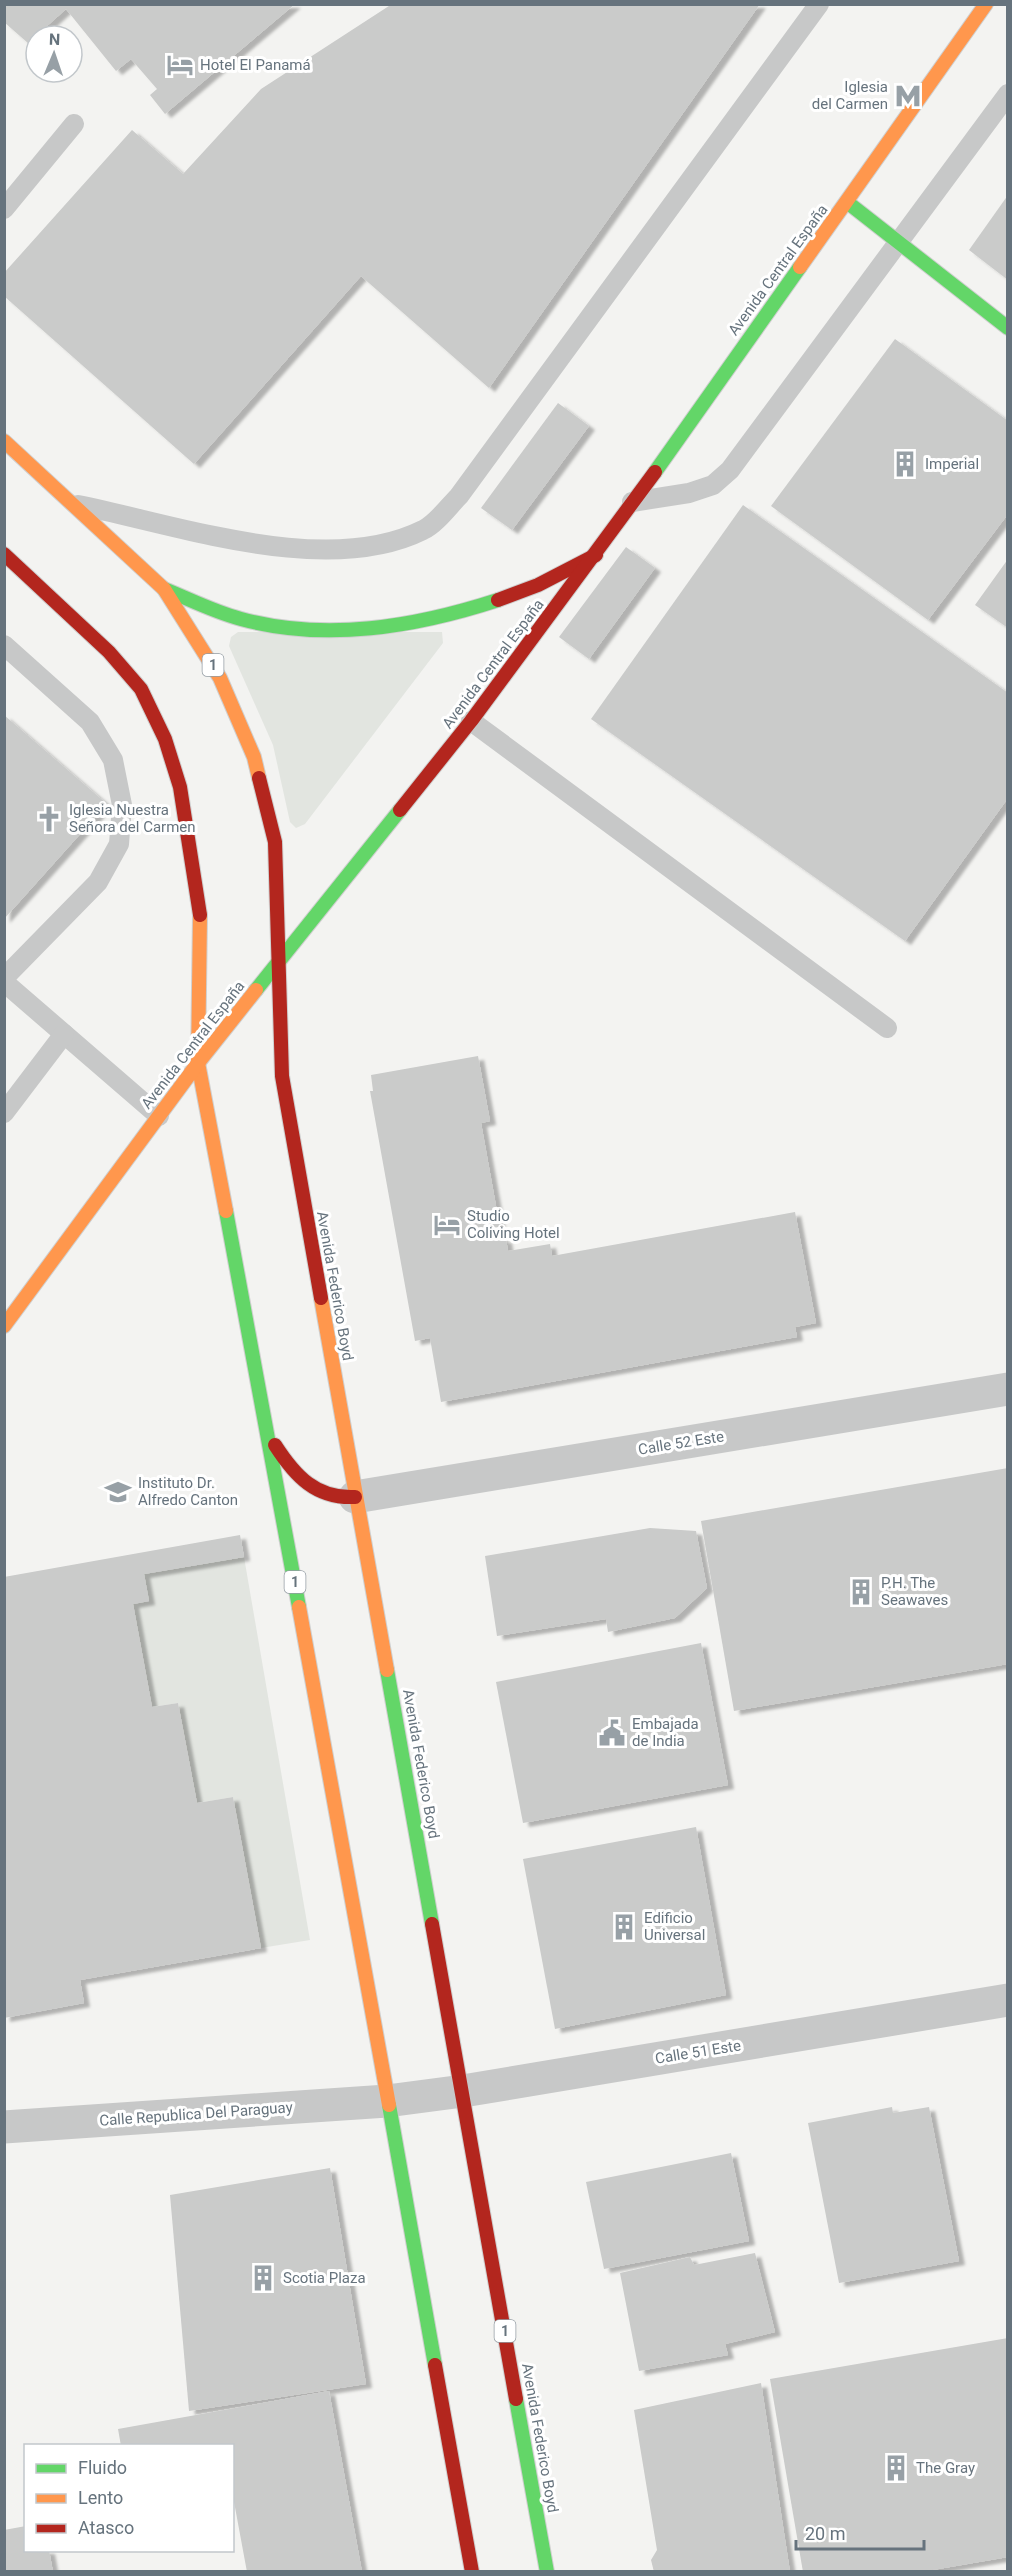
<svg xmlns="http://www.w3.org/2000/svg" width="1012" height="2576" font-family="Roboto,sans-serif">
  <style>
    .green { fill: #e2e5e0 }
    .building { fill: #cacbca; filter: url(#shadow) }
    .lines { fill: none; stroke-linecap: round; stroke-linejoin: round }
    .fast-casing { stroke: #cfcfcf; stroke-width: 16 }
    .slow-casing { stroke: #cfcfcf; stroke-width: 16 }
    .jam-casing { stroke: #cfcfcf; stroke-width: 16 }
    .lane { stroke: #c7c8c8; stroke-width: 20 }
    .street { stroke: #c7c8c8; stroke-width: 33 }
    .fast { stroke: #63d668; stroke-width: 14 }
    .slow { stroke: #ff974d; stroke-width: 14 }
    .jam { stroke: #b3261e; stroke-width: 14 }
    .labels { text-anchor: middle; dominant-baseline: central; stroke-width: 6; stroke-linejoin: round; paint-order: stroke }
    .shield { fill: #fff; stroke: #949da4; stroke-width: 1.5 }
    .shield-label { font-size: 14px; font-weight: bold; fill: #66737d }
    .poi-label { font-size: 15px; fill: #66737d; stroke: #fff; text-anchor: start }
    .street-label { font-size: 15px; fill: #66737d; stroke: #fff }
  </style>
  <defs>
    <filter id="shadow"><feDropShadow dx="6" dy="4" stdDeviation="1.5" flood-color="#0004"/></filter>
  </defs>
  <rect width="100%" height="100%" fill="#f3f3f1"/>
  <!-- green -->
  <g class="green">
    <path d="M238,632H442L443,643L305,824L296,828L290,822L273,745L229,646L231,637Z"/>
    <path d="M244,1557L310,1940L261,1948L233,1797L197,1803L178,1703L152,1707L133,1604L149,1601L144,1574Z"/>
  </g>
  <!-- building -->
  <g class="building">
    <path d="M4,4H295L165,114L150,95L157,89L131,59L116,71L66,9L28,43L4,22Z"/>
    <path d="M392,4H760L489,388L361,276L194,464L4,296V273L132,130L183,174L261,89Z"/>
    <path d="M1008,195V280L969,250Z"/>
    <path d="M895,339L1008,421V514L928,620L771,506Z"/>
    <path d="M558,403L589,426L512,530L481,508Z"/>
    <path d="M743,505L1008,693V798L905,941L591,719Z"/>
    <path d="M626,547L655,568L589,659L559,637Z"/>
    <path d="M1008,559V628L975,605Z"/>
    <path d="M4,715L107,804L4,919Z"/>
    <path d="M478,1056L490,1121L481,1123L502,1239H506L508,1251L550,1244L552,1256L795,1212L816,1323L795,1327L797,1337L441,1402L430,1338L415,1341L370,1091H373L371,1075Z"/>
    <path d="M1008,1468V1664L734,1711L701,1521Z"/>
    <path d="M650,1528L696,1531L707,1588L675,1618L608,1632L606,1619L497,1636L485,1556Z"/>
    <path d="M240,1535L244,1557L144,1574L149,1601L133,1604L152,1707L178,1703L197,1803L233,1797L261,1948L80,1980L84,2003L4,2018V1577Z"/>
    <path d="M701,1643L728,1785L523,1823L496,1682Z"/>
    <path d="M696,1827L726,1995L555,2029L523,1859Z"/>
    <path d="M892,2107L893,2113L929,2107L959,2261L839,2283L808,2123Z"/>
    <path d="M731,2153L749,2241L604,2269L586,2182Z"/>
    <path d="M330,2168L366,2384L189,2411L170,2195Z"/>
    <path d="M755,2253L775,2332L725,2344L728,2355L639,2371L620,2273L690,2257L694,2265Z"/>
    <path d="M1008,2338V2557L921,2572H803L770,2379Z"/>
    <path d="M761,2383L790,2572H654L651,2560L657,2550L634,2410Z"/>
    <path d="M329,2391L362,2572H247L232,2491V2446H121L118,2429Z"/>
    <path d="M26,2526V2550H49L53,2572H4V2530Z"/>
  </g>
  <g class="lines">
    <!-- fast casing -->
    <g class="fast-casing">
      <g id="fast">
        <path d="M847,202L1008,328"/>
        <path d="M655,472L800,267"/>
        <path d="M164,589C189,599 214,612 241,619C326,642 415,627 498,600"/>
        <path d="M256,990L400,810"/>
        <path d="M226,1211L299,1607"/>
        <path d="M387,1670L432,1924"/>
        <path d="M389,2105L435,2365"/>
        <path d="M516,2399L547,2572"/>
      </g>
    </g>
    <!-- slow casing -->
    <g class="slow-casing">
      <g id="slow">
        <path d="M800,267L986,4"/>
        <path d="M4,441L164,589L220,678L254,757L259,778"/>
        <path d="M200,915L198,1063L226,1211"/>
        <path d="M321,1298L387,1670"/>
        <path d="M4,1326L198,1063L256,990"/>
        <path d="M299,1607L389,2105"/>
      </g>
    </g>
    <!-- jam casing -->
    <g class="jam-casing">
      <g id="jam">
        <path d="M4,554L109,652L141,689L165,739L180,787L200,915"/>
        <path d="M498,600L538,585L596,555"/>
        <path d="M259,778L275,842L282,1076L321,1298"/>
        <path d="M400,810L471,721L655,472"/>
        <path d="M275,1445C295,1476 316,1499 355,1497"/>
        <path d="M432,1924L516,2399"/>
        <path d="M435,2365L472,2572"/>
      </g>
    </g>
    <!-- lane -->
    <g class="lane">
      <path d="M4,209L74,124"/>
      <path d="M632,502L689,493L713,485L730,470L1008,94"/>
      <path d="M78,505C178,525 327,578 423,530C436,524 449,506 459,496L819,4"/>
      <path d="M4,645L90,722L113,760L122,805L119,844L98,882L4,978"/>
      <path d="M471,721L887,1028"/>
      <path d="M4,982L159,1116"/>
      <path d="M4,1113L64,1034"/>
    </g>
    <!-- street -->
    <g class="street">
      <path d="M355,1497L1008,1389"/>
      <path d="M4,2127L387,2101L463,2091L1008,2000"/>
    </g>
    <!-- fast -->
    <use href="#fast" class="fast"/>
    <!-- slow -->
    <use href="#slow" class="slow"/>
    <!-- jam -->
    <use href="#jam" class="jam"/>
  </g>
  <!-- icons -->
  <defs>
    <g id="hotel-bare" transform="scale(2.07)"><path d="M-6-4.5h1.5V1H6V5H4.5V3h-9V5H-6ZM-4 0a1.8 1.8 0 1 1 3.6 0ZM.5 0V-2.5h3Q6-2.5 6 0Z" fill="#97a0a6" stroke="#fff" stroke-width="2.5" paint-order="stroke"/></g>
    <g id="metro-bare" transform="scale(2.07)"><path d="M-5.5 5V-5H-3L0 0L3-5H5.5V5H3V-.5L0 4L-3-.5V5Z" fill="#97a0a6" stroke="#fff" stroke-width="2.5" paint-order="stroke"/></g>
    <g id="building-bare" transform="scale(2.07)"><path d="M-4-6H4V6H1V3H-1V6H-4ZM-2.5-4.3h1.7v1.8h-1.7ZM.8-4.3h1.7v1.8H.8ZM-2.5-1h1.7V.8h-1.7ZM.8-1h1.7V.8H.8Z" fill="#97a0a6" stroke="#fff" stroke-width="2.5" paint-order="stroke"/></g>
    <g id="church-bare" transform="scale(2.07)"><path d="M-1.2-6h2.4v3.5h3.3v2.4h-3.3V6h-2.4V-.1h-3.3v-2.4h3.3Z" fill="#97a0a6" stroke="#fff" stroke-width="2.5" paint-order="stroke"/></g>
    <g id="school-bare" transform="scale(2.07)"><path d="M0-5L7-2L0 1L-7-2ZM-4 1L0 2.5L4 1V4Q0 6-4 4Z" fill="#97a0a6" stroke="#fff" stroke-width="2.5" paint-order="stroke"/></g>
    <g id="civic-bare" transform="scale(2.07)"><path d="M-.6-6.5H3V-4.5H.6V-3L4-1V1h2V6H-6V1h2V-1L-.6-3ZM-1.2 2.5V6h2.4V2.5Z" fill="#97a0a6" stroke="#fff" stroke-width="2.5" paint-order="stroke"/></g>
  </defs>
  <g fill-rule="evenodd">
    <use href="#hotel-bare" x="180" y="65"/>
    <use href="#metro-bare" x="908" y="96"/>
    <use href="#building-bare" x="905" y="464"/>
    <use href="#church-bare" x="49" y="819"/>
    <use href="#hotel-bare" x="447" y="1225"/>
    <use href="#school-bare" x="118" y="1492"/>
    <use href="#building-bare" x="861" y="1592"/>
    <use href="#civic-bare" x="612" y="1733"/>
    <use href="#building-bare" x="624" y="1927"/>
    <use href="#building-bare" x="263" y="2278"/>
    <use href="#building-bare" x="896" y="2468"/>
  </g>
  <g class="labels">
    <!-- shield labels -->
    <g class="shield">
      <rect x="202.5" y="654" width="21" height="22" rx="4.5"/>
      <rect x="284.5" y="1571" width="21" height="22" rx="4.5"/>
      <rect x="494.5" y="2320" width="21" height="22" rx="4.5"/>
    </g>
    <g class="shield-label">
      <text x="213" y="665">1</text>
      <text x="295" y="1582">1</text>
      <text x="505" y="2331">1</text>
    </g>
    <!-- poi labels -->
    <g class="poi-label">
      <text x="200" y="65">Hotel El Panamá</text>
      <text x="888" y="87" text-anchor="end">Iglesia<tspan x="888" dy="17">del Carmen</tspan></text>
      <text x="925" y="464">Imperial</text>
      <text x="69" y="810">Iglesia Nuestra<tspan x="69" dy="17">Señora del Carmen</tspan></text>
      <text x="467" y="1216">Studio<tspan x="467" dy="17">Coliving Hotel</tspan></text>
      <text x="138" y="1483">Instituto Dr.<tspan x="138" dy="17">Alfredo Canton</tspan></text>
      <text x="881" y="1583">P.H. The<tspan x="881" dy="17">Seawaves</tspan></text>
      <text x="632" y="1724">Embajada<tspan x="632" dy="17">de India</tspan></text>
      <text x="644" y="1918">Edificio<tspan x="644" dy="17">Universal</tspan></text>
      <text x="283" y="2278">Scotia Plaza</text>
      <text x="916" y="2468">The Gray</text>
    </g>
    <!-- street labels -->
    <g class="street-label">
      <text transform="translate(778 270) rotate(-54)">Avenida Central España</text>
      <text transform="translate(493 664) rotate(-53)">Avenida Central España</text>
      <text transform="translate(193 1045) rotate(-52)">Avenida Central España</text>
      <text transform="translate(335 1286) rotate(80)">Avenida Federico Boyd</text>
      <text transform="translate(681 1443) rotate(-9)">Calle 52 Este</text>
      <text transform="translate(421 1764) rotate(80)">Avenida Federico Boyd</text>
      <text transform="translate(698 2052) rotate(-9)">Calle 51 Este</text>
      <text transform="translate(196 2114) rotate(-4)">Calle Republica Del Paraguay</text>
      <text transform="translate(540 2438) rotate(80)">Avenida Federico Boyd</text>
    </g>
  </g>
  <!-- border -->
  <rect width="1012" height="2576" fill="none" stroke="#66737d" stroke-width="12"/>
  <!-- legend -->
  <rect x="24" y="2444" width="210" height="108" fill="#ffffff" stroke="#c2c7cb" stroke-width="1.5"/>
  <rect x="36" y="2464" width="30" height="9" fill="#63d668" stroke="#c2c7cb" stroke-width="1.5"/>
  <text x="78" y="2474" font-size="18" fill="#66737d">Fluido</text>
  <rect x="36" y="2494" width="30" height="9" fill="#ff974d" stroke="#c2c7cb" stroke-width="1.5"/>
  <text x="78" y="2504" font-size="18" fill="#66737d">Lento</text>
  <rect x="36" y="2524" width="30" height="9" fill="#b3261e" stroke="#c2c7cb" stroke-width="1.5"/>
  <text x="78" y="2534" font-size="18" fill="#66737d">Atasco</text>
  <!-- north arrow -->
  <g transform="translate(54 54) rotate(2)"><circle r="28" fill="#ffffff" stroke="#c2c7cb" stroke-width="1.5"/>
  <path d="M0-4.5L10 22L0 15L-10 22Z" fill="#97a0a6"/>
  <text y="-9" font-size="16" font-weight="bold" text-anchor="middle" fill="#66737d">N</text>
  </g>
  <!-- scale -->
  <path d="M796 2540v9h128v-9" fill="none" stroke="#66737d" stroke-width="3"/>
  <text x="805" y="2540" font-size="18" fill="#66737d" stroke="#ffffff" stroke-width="4.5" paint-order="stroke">20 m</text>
</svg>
